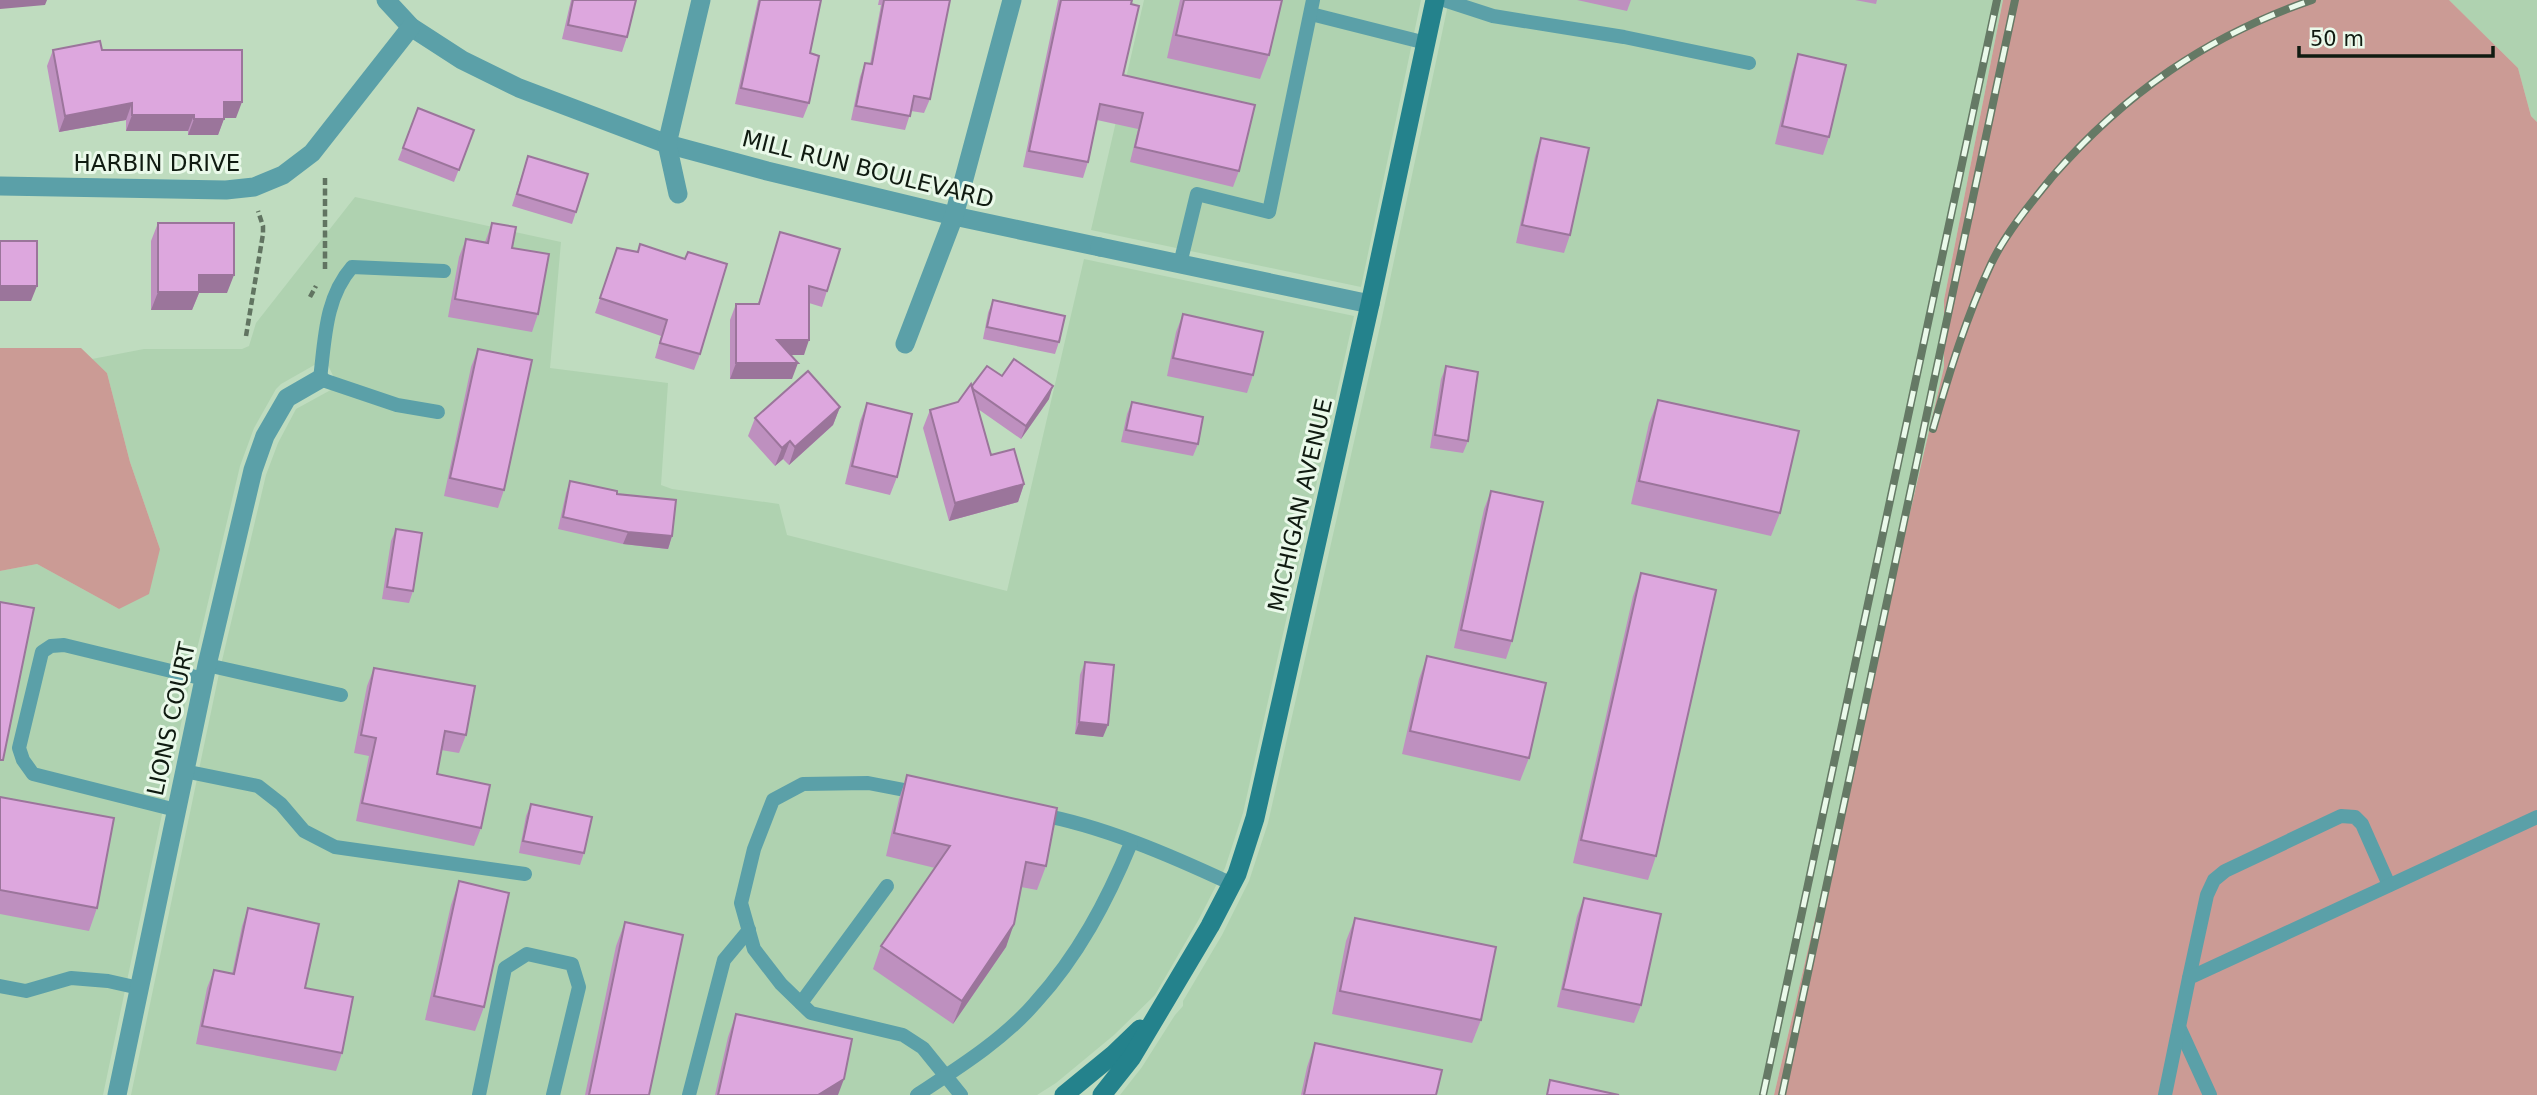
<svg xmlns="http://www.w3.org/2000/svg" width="2537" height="1095" font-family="'DejaVu Sans',sans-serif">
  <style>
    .built { fill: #afd2b0 }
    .green { fill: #cb9b95 }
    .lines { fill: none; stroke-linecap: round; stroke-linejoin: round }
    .path { stroke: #617461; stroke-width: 4.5; stroke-dasharray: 7 3.5; stroke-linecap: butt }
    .service { stroke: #5ba0a8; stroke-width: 14 }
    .minor { stroke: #5ba0a8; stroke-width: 19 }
    .tertiary { stroke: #5ba0a8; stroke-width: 19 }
    .secondary { stroke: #24828c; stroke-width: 19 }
    .rail-casing { stroke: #657965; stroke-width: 8 }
    .rail { stroke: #eaf9ea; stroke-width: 5; stroke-dasharray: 16; stroke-linecap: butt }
    .wall { fill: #be90bf }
    .shaded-wall { fill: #9b759b }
    .building { fill: #dda7de; stroke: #9b759b; stroke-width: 2 }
    .labels { text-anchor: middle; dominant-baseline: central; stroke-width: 6; stroke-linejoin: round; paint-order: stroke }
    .street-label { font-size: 23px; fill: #101b11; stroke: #eaf9ea }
  </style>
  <rect width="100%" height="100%" fill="#bfdcbf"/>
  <!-- built -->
  <g class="built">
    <path d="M1144,0H1421L1361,287L1091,230Z"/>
    <path d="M1449,0H2003L1944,300V367L1774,1095H1120L1142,1067L1175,1015L1183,1006V1001L1222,935L1249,881L1268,823L1381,322Z"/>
    <path d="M2449,0H2537V122L2531,116L2518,68Z"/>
    <path d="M355,197L561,242L550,368L668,383L661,485L672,489L779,504L787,535L1007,591L1084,259L1354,316L1243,813L1225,868L1199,919L1155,995L1114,1035L1056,1083L1037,1095H131L220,669L266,475L278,443L296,409L338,386L325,359L281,384L276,389L254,428L240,466L194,662L103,1095H0V571L37,564L119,609L160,549L130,462L107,373L92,359L144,349H242L249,346L256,323Z"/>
  </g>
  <!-- green -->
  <g class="green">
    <path d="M2003,0H2449L2518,68L2531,116L2537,122V1095H1774L1944,367V300Z"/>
    <path d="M0,348H81L107,373L130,462L160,549L149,594L119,609L37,564L0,571Z"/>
  </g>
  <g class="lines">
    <!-- path -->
    <g class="path">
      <path d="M325,269V175"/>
      <path d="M310,297L316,286"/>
      <path d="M246,336L263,234V226L258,211"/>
    </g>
    <!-- service -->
    <g class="service">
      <path d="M1444,0L1493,16L1624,37L1749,63"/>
      <path d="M1311,14L1426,43"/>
      <path d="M1180,264L1197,194L1269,212L1313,0"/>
      <path d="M438,412L397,405L320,379C325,339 325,298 352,267L444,271"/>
      <path d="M207,665L341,695"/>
      <path d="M184,771L258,786L281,804L304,831L335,847L525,874"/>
      <path d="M920,793L868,783L803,784L773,800L754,849L741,903L754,949L781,984L811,1013L903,1035L923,1048L961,1095"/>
      <path d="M176,810L33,774L23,760L19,748L42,652L51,646L64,645L204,679"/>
      <path d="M1036,814C1101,825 1172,856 1232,884"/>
      <path d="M2189,978L2207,895L2214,880L2225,871L2341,816L2355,817L2362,824L2389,885"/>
      <path d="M0,986L26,991L71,978L108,981L139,988"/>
      <path d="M801,1003L887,886"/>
      <path d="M2179,1027L2210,1095"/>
      <path d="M479,1095L505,968L527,954L572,964L579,987L553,1095"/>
      <path d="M689,1095L724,960L749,930"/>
      <path d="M917,1095C958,1068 1003,1040 1035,1003C1078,956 1107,901 1131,843"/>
      <path d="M2165,1095L2189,978L2537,817"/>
    </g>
    <!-- minor -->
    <g class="minor">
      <path d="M386,0L411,27L462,60L519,88L667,144L767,171L954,216L1100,247"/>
      <path d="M0,186L226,190L254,187L283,175L312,153L411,27"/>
      <path d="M678,194L667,144L701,0"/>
      <path d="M905,344L954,216L1012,0"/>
      <path d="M117,1095L207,665L253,470L265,436L287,398L320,379"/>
    </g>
    <!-- tertiary -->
    <path class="tertiary" d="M1100,247L1370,304"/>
    <!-- secondary -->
    <g class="secondary">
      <path d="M1064,1095L1114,1054L1140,1029"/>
      <path d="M1102,1095L1132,1057L1210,926L1237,874L1255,818L1370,304L1435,0"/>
    </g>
    <!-- rail casing -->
    <g class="rail-casing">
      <g id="rail">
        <path d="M1933,429C1949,374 1966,317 1991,264C2006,233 2030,204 2052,177C2124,94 2207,36 2312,0"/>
        <path d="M1763,1095L1997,0"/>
        <path d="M1782,1095L2015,0"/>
      </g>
    </g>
    <!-- rail -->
    <use href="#rail" class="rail"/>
  </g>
  <!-- wall -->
  <g class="wall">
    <path d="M571,0H636L627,37L622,52L562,39Z"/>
    <path d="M758,0H821L810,53L809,103L803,118L735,104Z"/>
    <path d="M879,0H950L930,99L924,113L911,111L905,130L851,120L860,77L865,63L870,64L881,5H878Z"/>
    <path d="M1058,0H1132L1123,75L1239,171L1233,187L1130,162L1138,129L1097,120L1088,162L1083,178L1023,167Z"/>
    <path d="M1180,0H1282L1269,55L1260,79L1167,58Z"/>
    <path d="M1577,0H1631L1627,11Z"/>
    <path d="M1855,0H1877L1876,4Z"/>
    <path d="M53,50H102L236,118H224L218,135H188V131H126V120L59,132L47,66Z"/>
    <path d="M1798,54L1829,137L1823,155L1775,144L1792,72Z"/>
    <path d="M418,108L474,130L454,182L398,160Z"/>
    <path d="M1541,138L1570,235L1564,253L1516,243L1535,156Z"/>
    <path d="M528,156L576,212L572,224L512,206Z"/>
    <path d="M158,223L227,293H199L192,310H151V241Z"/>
    <path d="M492,223L512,248L538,314L532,332L448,317L459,257L466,239L485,242Z"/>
    <path d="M780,232L827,291L822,307L809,303L804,355H791L792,379H730V320L736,304H758Z"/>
    <path d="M640,244L700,354L694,370L655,358L661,336L595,313L617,248L637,252Z"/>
    <path d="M993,300L1059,342L1055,354L983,339L988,313Z"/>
    <path d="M1183,314L1253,375L1247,393L1167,376L1176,332Z"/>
    <path d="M478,349L504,490L498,508L444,496L471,367Z"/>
    <path d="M1446,366L1468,441L1463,453L1430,448L1441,379Z"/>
    <path d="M1002,376L1049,399L1021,439L978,409L991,455L1024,484L1018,502L949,521L923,428L930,410L958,402L972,386Z"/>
    <path d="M1658,400L1780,513L1771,536L1631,504L1649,423Z"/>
    <path d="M1132,402L1198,444L1193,456L1121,442L1127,414Z"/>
    <path d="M867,403L897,477L890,495L845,484L860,421Z"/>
    <path d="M840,407L833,425L789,465L783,459L775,466L748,436L755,418Z"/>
    <path d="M570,481L617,494L672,536L668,549L623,544L558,529L566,493Z"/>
    <path d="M1491,491L1512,641L1506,659L1454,648L1484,509Z"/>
    <path d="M396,529L413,591L409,603L382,599L391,541Z"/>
    <path d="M1641,573L1656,856L1648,880L1573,863L1633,596Z"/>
    <path d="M1427,656L1529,758L1520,781L1402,754L1419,679Z"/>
    <path d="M1085,662L1103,737L1075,734L1080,675Z"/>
    <path d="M374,668L466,735L459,753L441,750L437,774L481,828L474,846L356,821L369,756L354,753L367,686Z"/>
    <path d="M907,775L1046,866L1037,890L1021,887L1006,947L953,1024L873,969L881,946L935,868L886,856L899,799Z"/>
    <path d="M0,797L97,908L89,931L0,914Z"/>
    <path d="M531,804L584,853L580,865L519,853L526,816Z"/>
    <path d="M459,881L484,1007L475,1031L425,1020L451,905Z"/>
    <path d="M1584,898L1641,1005L1634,1023L1557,1007L1577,916Z"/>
    <path d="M248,908L305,988L342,1053L336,1071L196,1044L207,988L214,970L232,974L242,926Z"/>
    <path d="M1355,918L1481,1020L1472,1043L1332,1014L1346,941Z"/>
    <path d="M625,922L649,1095H585L616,946Z"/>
    <path d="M736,1014L838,1095H715L728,1037Z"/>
    <path d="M1315,1043L1436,1095H1301L1307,1067Z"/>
  </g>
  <!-- shaded-wall -->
  <g class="shaded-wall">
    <path d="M0,0H47L45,5L0,9Z"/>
    <path d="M224,102H242L236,118H218Z"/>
    <path d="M132,103L126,120L59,132L65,116Z"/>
    <path d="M132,115H194L188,131H126Z"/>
    <path d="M194,119H224L218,135H188Z"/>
    <path d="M199,275H234L227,293H199L192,310H151L158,292Z"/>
    <path d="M0,286H37L31,301H0Z"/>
    <path d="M777,340H809L804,355H771Z"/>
    <path d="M736,363H798L792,379H730Z"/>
    <path d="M1053,386L1049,399L1021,439L1026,426Z"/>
    <path d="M840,407L833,425L789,465L795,447Z"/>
    <path d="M790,441L783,459L775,466L782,448Z"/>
    <path d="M1024,484L1018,502L949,521L955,503Z"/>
    <path d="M628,532L672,536L668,549L623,544Z"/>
    <path d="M1079,722L1108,725L1103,737L1075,734Z"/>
    <path d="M1014,924L1006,947L953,1024L962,1001Z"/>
    <path d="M844,1079L838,1095H818Z"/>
  </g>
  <!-- building -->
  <g class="building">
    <path d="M573,0H636L627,37L568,25Z"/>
    <path d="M760,0H821L810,53L819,56L809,103L741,88Z"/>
    <path d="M884,0H950L930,99L914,96L910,116L856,106L865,63L872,64Z"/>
    <path d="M1061,0H1132L1131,4L1139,6L1123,75L1255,105L1239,171L1135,147L1143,113L1100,104L1088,162L1029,151Z"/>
    <path d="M1184,0H1282L1269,55L1176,35Z"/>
    <path d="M100,41L102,50H242V102H224V119H194V115H132V103L65,116L53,50Z"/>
    <path d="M1798,54L1846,65L1829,137L1782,126Z"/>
    <path d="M418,108L474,130L459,170L403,148Z"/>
    <path d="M1541,138L1589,148L1570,235L1522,225Z"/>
    <path d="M528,156L588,174L576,212L517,194Z"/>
    <path d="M158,223H234V275H199V292H158Z"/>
    <path d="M492,223L516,227L512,248L549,254L538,314L455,299L466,239L488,243Z"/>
    <path d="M780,232L840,249L827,291L809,286V340H777L798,363H736V304H759Z"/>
    <rect x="0" y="241" width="37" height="45"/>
    <path d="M640,244L685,259L688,252L727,264L700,354L660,343L667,320L600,298L617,248L638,252Z"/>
    <path d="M993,300L1065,316L1059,342L987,327Z"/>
    <path d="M1183,314L1263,332L1253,375L1173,358Z"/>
    <path d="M478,349L532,360L504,490L450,478Z"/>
    <path d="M1014,359L1053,386L1026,426L973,389L972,386L987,366L1002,376Z"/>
    <path d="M1446,366L1478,372L1468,441L1435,435Z"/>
    <path d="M808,371L840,407L795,447L790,441L782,448L755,418Z"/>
    <path d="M971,384L991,455L1014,449L1024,484L955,503L930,410L958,402Z"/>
    <path d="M1658,400L1799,431L1780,513L1639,481Z"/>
    <path d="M1132,402L1203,417L1198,444L1126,430Z"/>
    <path d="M867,403L912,414L897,477L852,466Z"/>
    <path d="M570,481L617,491V494L676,500L672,536L628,532L563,517Z"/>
    <path d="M1491,491L1543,502L1512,641L1461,630Z"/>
    <path d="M396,529L422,533L413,591L387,587Z"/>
    <path d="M1641,573L1716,590L1656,856L1581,840Z"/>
    <path d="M0,602L34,608L3,760H0Z"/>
    <path d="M1427,656L1546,683L1529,758L1410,731Z"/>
    <path d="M1085,662L1114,665L1108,725L1079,722Z"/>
    <path d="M374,668L475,686L466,735L445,731L437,774L490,785L481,828L362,803L376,738L361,735Z"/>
    <path d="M907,775L1057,808L1046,866L1026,862L1014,924L962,1001L881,946L950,846L894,833Z"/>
    <path d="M0,797L114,818L97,908L0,890Z"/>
    <path d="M531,804L592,817L584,853L523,841Z"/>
    <path d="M459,881L509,893L484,1007L434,996Z"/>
    <path d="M1584,898L1661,914L1641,1005L1563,989Z"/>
    <path d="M248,908L319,924L305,988L353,997L342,1053L202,1026L214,970L234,974Z"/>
    <path d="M1355,918L1496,947L1481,1020L1340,991Z"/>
    <path d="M625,922L683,935L649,1095H589Z"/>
    <path d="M736,1014L852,1039L844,1079L818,1095H718Z"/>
    <path d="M1315,1043L1442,1070L1436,1095H1304Z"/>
    <path d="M1550,1080L1619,1095H1547Z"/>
  </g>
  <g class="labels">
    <!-- street labels -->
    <g class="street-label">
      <text x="157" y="163">HARBIN DRIVE</text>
      <text transform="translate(868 169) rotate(14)">MILL RUN BOULEVARD</text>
      <text transform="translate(1300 505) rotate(-77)">MICHIGAN AVENUE</text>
      <text transform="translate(171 719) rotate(-78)">LIONS COURT</text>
    </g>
  </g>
  <!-- scale -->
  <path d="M2299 46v10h194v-10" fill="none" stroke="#101b11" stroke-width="3.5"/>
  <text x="2310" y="46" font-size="21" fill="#101b11" stroke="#eaf9ea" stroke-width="5" paint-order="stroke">50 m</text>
</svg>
